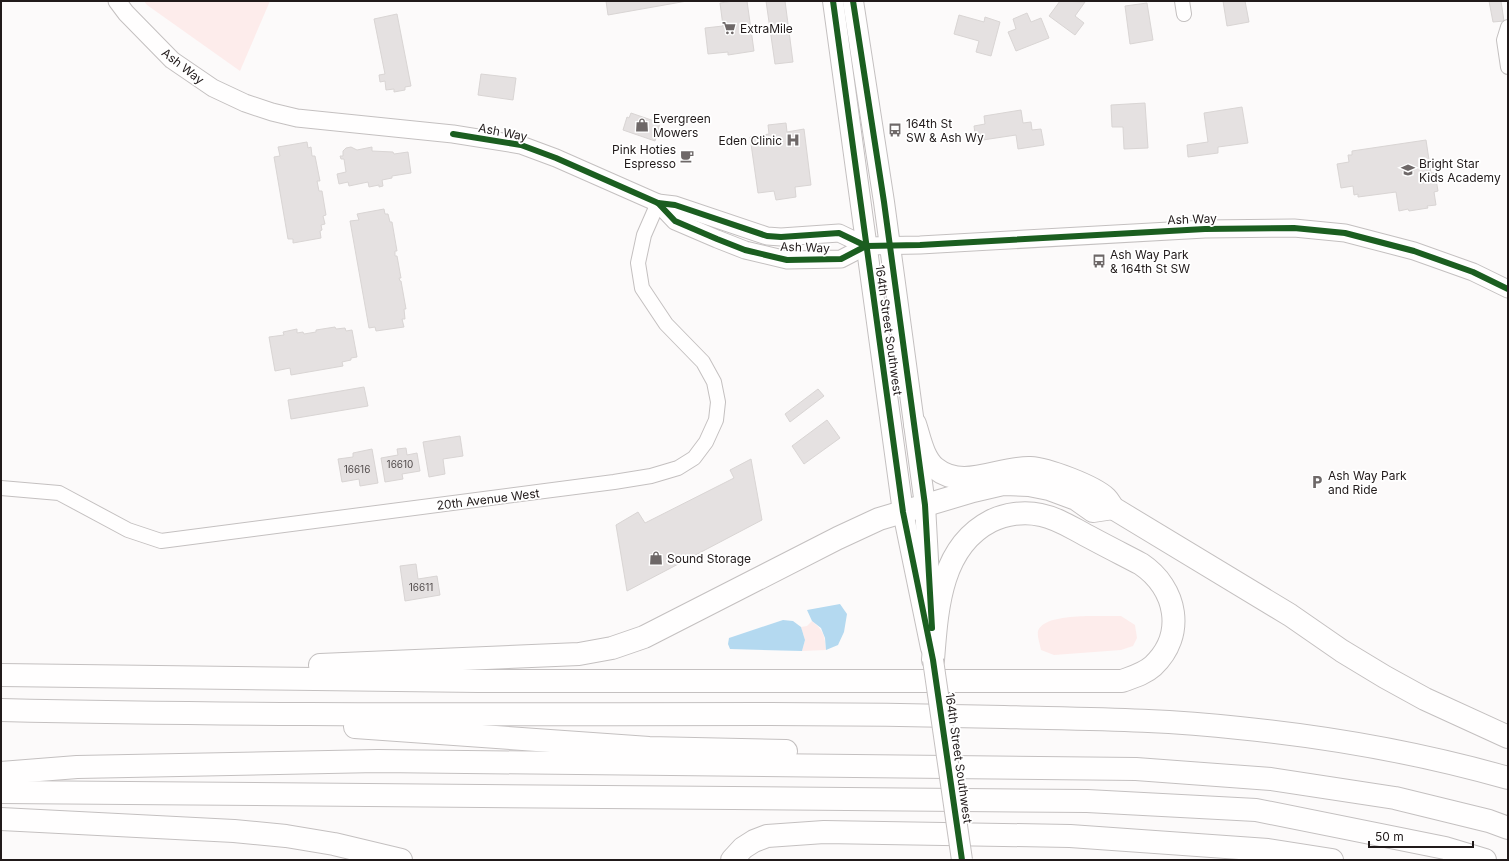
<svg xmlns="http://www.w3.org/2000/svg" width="1509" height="861" font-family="Inter,sans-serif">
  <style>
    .green { fill: #fdeceb }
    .water { fill: #b4d9f0 }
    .building { fill: #e5e1e1; stroke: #d9d5d4 }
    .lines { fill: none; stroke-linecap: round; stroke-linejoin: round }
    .minor-casing { stroke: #c4c0c0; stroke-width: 16 }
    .tertiary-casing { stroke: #c4c0c0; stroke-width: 19 }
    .secondary-casing { stroke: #c4c0c0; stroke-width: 22 }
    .motorway-casing { stroke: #c4c0c0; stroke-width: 24 }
    .minor { stroke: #fffefe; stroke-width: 14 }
    .tertiary { stroke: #fffefe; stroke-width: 17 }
    .secondary { stroke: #fffefe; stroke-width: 20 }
    .motorway { stroke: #fffefe; stroke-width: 22 }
    .secondary-bridge-casing { stroke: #c4c0c0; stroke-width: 22; stroke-linecap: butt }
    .secondary-bridge { stroke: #fffefe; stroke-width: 20 }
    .cycleway-casing { stroke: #fff; stroke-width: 8 }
    .cycleway { stroke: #1b5e20; stroke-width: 6 }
    .labels { text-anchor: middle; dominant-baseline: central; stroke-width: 3.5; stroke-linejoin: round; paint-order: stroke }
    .number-label { font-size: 10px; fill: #524c4c }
    .poi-label { font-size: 12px; fill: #211a1a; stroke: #fff; text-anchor: start }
    .street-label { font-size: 12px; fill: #211a1a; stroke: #fff }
  </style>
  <rect width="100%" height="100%" fill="#fcfafa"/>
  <!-- green -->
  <g class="green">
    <path d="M144,1H270L240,71L147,5Z"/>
    <path d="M1086,616H1121L1135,625L1137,638L1133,646L1121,650L1054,655L1041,650C1040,644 1037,636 1038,631C1043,617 1073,617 1086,616Z"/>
    <path d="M812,621C823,630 825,635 826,650L802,651L805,640L801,627L807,626Z"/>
  </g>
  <!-- water -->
  <g class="water">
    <path d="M840,604L847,614L844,632L838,645L826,650L825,638L821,628L812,621L807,610Z"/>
    <path d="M783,620L793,621L801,627L805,640L802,651L730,649L728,644L729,638Z"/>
  </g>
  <!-- building -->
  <g class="building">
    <path d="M606,1H687L608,15Z"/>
    <path d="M733,1H747L754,51L728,55V52L708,54L705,28L723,26L720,3Z"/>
    <path d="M766,1H785L793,62L775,64Z"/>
    <path d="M1060,1L1085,2L1075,16L1084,23L1075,35L1049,16Z"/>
    <path d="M1223,1H1245L1249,22L1227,26Z"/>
    <path d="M1489,1H1501L1504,21L1493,22Z"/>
    <path d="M1147,3L1153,40L1130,44L1125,6Z"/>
    <path d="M1027,13L1031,22L1041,18L1049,38L1016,51L1008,32L1016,29L1013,19Z"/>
    <path d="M397,14L411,86L405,87V90L394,92V89L386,90L385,81L380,82L379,75L385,74L374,19Z"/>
    <path d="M959,15L984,22L985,17L1000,22L991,56L976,52L979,41L954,34Z"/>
    <path d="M481,74L516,78L513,100L478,95Z"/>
    <path d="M1145,103L1148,148L1124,149L1123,127H1112L1111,105Z"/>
    <path d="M1242,107L1248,143L1218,147V153L1188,157L1187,145L1208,142L1204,113Z"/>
    <path d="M1021,110L1023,123L1031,122L1032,130L1041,129L1044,145L1018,149L1016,135L976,141L974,126L985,124L984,116Z"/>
    <path d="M631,113L660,123L655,141L623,130L627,117L629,118Z"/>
    <path d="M786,123L787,132L804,129L811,185L795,187L796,197L776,200L774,191L758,193L750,137L769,134L768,125Z"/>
    <path d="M1426,140L1431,173H1435L1438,191L1434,192L1436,205L1427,206L1428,208L1409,211L1408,209L1399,211L1396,192L1358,197V194L1354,195L1353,186L1341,188L1337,164L1349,162L1348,155H1352V151Z"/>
    <path d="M307,142L308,148L311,147L312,156H315L320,181H317L319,191H322L326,215L323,216L325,224L321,225L322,230L320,231L321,238L293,243V239H288L274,157L280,156L278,147Z"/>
    <path d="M351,147L357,150L372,147V151L393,152L394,154L408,152L411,173L392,176V178L382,180L383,186L379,187V185L369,187L368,182L349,186L348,182L339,184L337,174L346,172L344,159H341L340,156H343V151L346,148Z"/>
    <path d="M685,151L691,153L689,160L683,159Z"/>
    <path d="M384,209L385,214H388L390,222H392L397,251H395V256H397L401,278H399L400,281H401L406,309H404L405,319H402L404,327L376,331L375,327L369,328L350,221L359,220L357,214Z"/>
    <path d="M335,327L336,329L345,328L346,331L352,330L357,357L351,358V360L342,362L343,366L291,375L290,368L275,371L269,337L284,335L283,332L297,329V333L303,332L304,334L316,332V330Z"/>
    <path d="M364,387L368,406L291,419L288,400Z"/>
    <path d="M818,389L824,396L790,422L785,414Z"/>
    <path d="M827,420L840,438L804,464L792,446Z"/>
    <path d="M460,436L463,456L443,459L445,474L429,477L423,442Z"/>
    <path d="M406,448L407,455L417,453L420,471L402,474L403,479L385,482L381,458L398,455L397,449Z"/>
    <path d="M372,449L378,483L360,486L359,479L342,482L338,459L353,457V453Z"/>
    <path d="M751,459L762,520L627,591L616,525L638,512L645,523L734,478L730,470Z"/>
    <path d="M416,564L418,579L437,576L440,595L405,601L400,566Z"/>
  </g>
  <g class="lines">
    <!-- minor casing -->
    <g class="minor-casing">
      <g id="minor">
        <path d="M1182,1L1184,14"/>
        <path d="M1508,27L1504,40L1508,67"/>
        <path d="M1,488L59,493L128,530L161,541L614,482L651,476L678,468L694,458L706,442L716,420L718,402L714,382L703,362L666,324L642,288L638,263L644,235L658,203"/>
      </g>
    </g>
    <!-- tertiary casing -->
    <g class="tertiary-casing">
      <g id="tertiary">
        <path d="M117,1L126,13L172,60L213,88L245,103L272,112L297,118L453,134L521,145L556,158L658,203L675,221L717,239L745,250L787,260L841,259L866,246L920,245L1205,229L1294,228L1345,233L1414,251L1473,272L1508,289"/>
        <path d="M658,203L675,205L767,236L781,237L839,233L866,246"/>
      </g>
    </g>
    <!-- secondary casing -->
    <g class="secondary-casing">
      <g id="secondary">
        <path d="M833,1L903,512L931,648"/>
        <path d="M853,1L884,202L925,505L930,596"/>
      </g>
    </g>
    <!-- motorway casing -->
    <g class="motorway-casing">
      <g id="motorway">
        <path d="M915,424C920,439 923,458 935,468C963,491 998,467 1030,468C1048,469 1093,486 1106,498C1109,501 1111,505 1113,508L1290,615L1342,651L1385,677L1425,699L1508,737"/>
        <path d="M320,665L579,654L612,648L644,637L838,538L879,519L973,491L1003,484L1029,485L1049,489L1076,499L1093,511L1113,508"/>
        <path d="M1,675L478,681H1122C1133,677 1144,674 1153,666C1186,635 1177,588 1141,564C1122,554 1102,544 1082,533C1069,526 1056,518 1041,515C1024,511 1005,514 991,521C940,547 937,610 933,660"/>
        <path d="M1,710C257,716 513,714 769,714C847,714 926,715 1004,717C1083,719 1161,719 1239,728C1330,737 1420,753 1508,778"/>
        <path d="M355,727L649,748L786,751"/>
        <path d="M1,773L77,767L378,761L1136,769L1271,779L1395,798L1489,821L1508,828"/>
        <path d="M1,792L1087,801L1256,810L1445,848L1485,860"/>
        <path d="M1,819L234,831L286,836L334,844L401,860"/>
        <path d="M732,860L743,848L754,841L767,836L824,832L1070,836L1268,850L1332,860"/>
      </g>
    </g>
    <!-- minor -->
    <use href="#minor" class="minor"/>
    <!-- tertiary -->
    <use href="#tertiary" class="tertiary"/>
    <!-- secondary -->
    <use href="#secondary" class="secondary"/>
    <!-- motorway -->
    <use href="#motorway" class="motorway"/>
    <!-- secondary-bridge casing -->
    <g class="secondary-bridge-casing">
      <path id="secondary-bridge" d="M933,660L962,860"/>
    </g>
    <!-- secondary-bridge -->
    <use href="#secondary-bridge" class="secondary-bridge"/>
    <!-- cycleway casing -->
    <g class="cycleway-casing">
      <g id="cycleway">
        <path d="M833,1L903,512L933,660L962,860"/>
        <path d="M853,1L884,202L925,505L932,628"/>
        <path d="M453,134L521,145L556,158L658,203L675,221L717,239L745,250L787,260L841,259L866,246L920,245L1205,229L1294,228L1345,233L1414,251L1473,272L1508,289"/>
        <path d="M658,203L675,205L767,236L781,237L839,233L866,246"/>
      </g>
    </g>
    <!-- cycleway -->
    <use href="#cycleway" class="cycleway"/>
  </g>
  <!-- icons -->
  <defs>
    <g id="supermarket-bare" transform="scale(1.08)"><path d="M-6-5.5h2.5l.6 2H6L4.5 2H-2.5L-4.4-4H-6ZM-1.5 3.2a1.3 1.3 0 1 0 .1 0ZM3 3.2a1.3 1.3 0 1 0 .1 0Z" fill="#6e6868" stroke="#fff" stroke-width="2.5" paint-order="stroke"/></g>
    <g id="shop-bare" transform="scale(1.08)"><path d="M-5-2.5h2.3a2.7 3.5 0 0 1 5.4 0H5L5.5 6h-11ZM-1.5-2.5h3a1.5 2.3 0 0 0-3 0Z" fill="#6e6868" stroke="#fff" stroke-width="2.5" paint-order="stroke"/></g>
    <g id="bus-bare" transform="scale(1.08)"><path d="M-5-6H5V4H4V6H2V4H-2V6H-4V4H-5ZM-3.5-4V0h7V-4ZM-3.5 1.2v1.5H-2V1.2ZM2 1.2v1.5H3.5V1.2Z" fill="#6e6868" stroke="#fff" stroke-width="2.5" paint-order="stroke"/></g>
    <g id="hospital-bare" transform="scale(1.08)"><path d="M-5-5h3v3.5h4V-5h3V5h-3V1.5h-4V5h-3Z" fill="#6e6868" stroke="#fff" stroke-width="2.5" paint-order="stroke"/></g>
    <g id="cafe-bare" transform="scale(1.08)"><path d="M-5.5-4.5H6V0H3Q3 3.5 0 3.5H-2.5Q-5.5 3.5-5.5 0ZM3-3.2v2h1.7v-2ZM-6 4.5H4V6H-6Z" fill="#6e6868" stroke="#fff" stroke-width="2.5" paint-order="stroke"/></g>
    <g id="school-bare" transform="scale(1.08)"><path d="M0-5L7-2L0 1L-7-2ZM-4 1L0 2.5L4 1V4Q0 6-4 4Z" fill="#6e6868" stroke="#fff" stroke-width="2.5" paint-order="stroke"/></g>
    <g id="parking-bare" transform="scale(1.08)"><path d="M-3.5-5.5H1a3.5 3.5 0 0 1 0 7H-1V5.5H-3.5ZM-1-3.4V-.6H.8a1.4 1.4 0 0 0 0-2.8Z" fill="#6e6868" stroke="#fff" stroke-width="2.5" paint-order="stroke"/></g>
  </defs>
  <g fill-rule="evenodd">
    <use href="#supermarket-bare" x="729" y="28"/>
    <use href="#shop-bare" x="642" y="125"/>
    <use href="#bus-bare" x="895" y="130"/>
    <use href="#hospital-bare" x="793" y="140"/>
    <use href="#cafe-bare" x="687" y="156"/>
    <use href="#school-bare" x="1408" y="170"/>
    <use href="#bus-bare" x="1099" y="261"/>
    <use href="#parking-bare" x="1317" y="482"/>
    <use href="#shop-bare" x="656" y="558"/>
  </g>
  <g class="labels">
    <!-- number labels -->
    <g class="number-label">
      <text x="400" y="464">16610</text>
      <text x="357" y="469">16616</text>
      <text x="421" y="587">16611</text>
    </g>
    <!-- poi labels -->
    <g class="poi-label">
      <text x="740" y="28">ExtraMile</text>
      <text x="653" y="118">Evergreen<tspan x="653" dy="14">Mowers</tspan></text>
      <text x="906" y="123">164th St<tspan x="906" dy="14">SW &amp; Ash Wy</tspan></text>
      <text x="782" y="140" text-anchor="end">Eden Clinic</text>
      <text x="676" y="149" text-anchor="end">Pink Hoties<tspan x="676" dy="14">Espresso</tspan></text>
      <text x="1419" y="163">Bright Star<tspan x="1419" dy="14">Kids Academy</tspan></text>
      <text x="1110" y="254">Ash Way Park<tspan x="1110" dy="14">&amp; 164th St SW</tspan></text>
      <text x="1328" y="475">Ash Way Park<tspan x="1328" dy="14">and Ride</tspan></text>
      <text x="667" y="558">Sound Storage</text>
    </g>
    <!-- street labels -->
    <g class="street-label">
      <text transform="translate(183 66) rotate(38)">Ash Way</text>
      <text transform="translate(503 132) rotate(11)">Ash Way</text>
      <text transform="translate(1192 219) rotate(-2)">Ash Way</text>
      <text transform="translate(805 247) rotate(2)">Ash Way</text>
      <text transform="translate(889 330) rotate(82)">164th Street Southwest</text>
      <text transform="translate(488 499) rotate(-7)">20th Avenue West</text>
      <text transform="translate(959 758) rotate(82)">164th Street Southwest</text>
    </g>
  </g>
  <!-- border -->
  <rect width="1509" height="861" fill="none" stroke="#211a1a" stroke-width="4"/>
  <!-- scale -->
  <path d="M1369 841v6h104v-6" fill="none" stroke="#211a1a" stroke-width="2"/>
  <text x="1375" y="841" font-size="12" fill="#211a1a" stroke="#ffffff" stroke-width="3" paint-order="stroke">50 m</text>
</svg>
